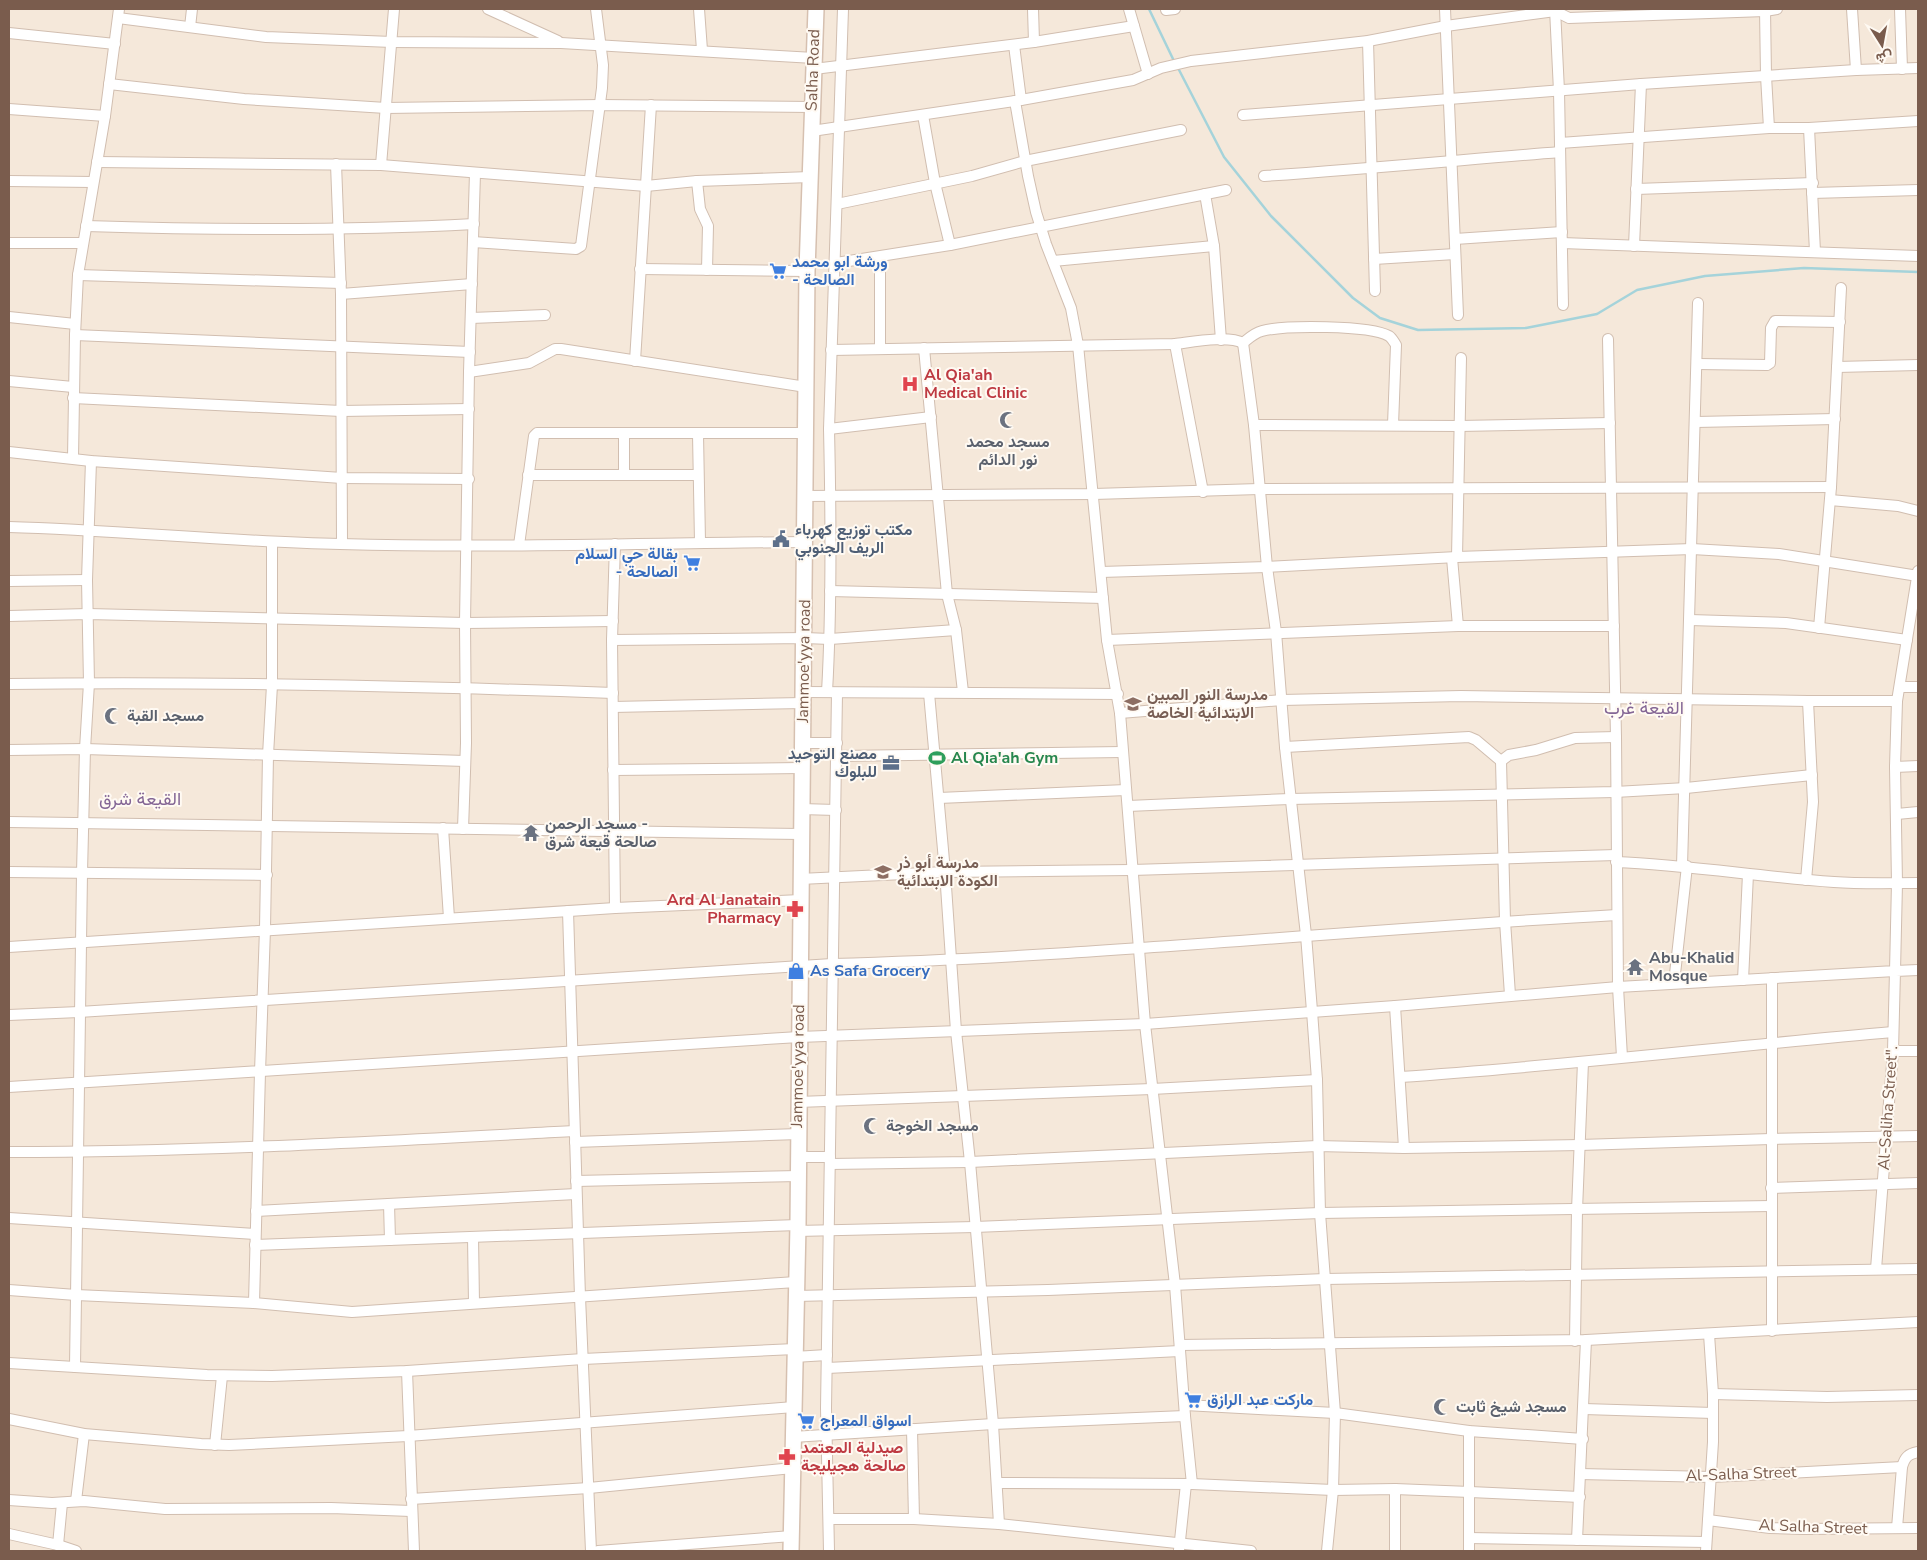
<svg xmlns="http://www.w3.org/2000/svg" width="1927" height="1560" font-family="'Nunito Sans',Vazirmatn,sans-serif">
  <style>
    .residential { fill: #f5e8da }
    .lines { fill: none; stroke-linecap: round; stroke-linejoin: round }
    .stream { stroke: #a5d3da; stroke-width: 2.5 }
    .minor-casing { stroke: #d1beb0; stroke-width: 12 }
    .secondary-casing { stroke: #d6c0b0; stroke-width: 18 }
    .minor { stroke: #fff; stroke-width: 10 }
    .secondary { stroke: #fff; stroke-width: 15 }
    .labels { text-anchor: middle; dominant-baseline: central; stroke-width: 4; stroke-linejoin: round; paint-order: stroke }
    .street-label { font-size: 16px; fill: #7a5c4d; stroke: #fffaf3 }
    .shop-label { font-size: 16px; font-weight: bold; fill: #366cbe; stroke: #fffaf3; text-anchor: start }
    .health-label { font-size: 16px; font-weight: bold; fill: #be3a42; stroke: #fffaf3; text-anchor: start }
    .worship-label { font-size: 16px; font-weight: bold; fill: #5b616d; stroke: #fffaf3; text-anchor: start }
    .service-label { font-size: 16px; font-weight: bold; fill: #4e5e75; stroke: #fffaf3; text-anchor: start }
    .education-label { font-size: 16px; font-weight: bold; fill: #785e54; stroke: #fffaf3; text-anchor: start }
    .leisure-label { font-size: 16px; font-weight: bold; fill: #27864d; stroke: #fffaf3; text-anchor: start }
    .neighbourhood-label { font-size: 18px; fill: #846695; stroke: #fffaf3 }
  </style>
  <rect width="100%" height="100%" fill="#fdf6ec"/>
  <!-- residential -->
  <rect class="residential" x="9" y="9" width="1909" height="1542"/>
  <g class="lines">
    <!-- stream -->
    <g class="stream">
      <path d="M1149,9L1174,61"/>
      <path d="M1177,66L1224,157L1271,216L1353,298L1380,318L1418,330L1526,328L1597,314L1637,290L1705,276L1804,268L1918,272"/>
    </g>
    <!-- minor casing -->
    <g class="minor-casing">
      <g id="minor">
        <path d="M488,9L558,41"/>
        <path d="M699,9L702,50"/>
        <path d="M1033,9L1034,42"/>
        <path d="M1129,9L1148,74"/>
        <path d="M1445,9L1458,315"/>
        <path d="M1555,9L1559,91L1563,305"/>
        <path d="M1765,9L1766,76L1769,128"/>
        <path d="M1852,9L1856,70"/>
        <path d="M1900,9L1902,69"/>
        <path d="M1166,10L1175,9"/>
        <path d="M118,18L266,37L392,42L561,43L814,58"/>
        <path d="M190,27L192,9"/>
        <path d="M9,33L115,44"/>
        <path d="M1368,41L1375,291"/>
        <path d="M1014,45L1021,100"/>
        <path d="M814,69L1034,42L1134,26"/>
        <path d="M109,84L244,99L386,108L600,105L812,107"/>
        <path d="M1015,101L1028,176L1036,212L1046,244L1071,308L1078,345L1107,640L1120,713L1145,1024L1175,1285L1185,1416L1192,1484"/>
        <path d="M9,109L105,116"/>
        <path d="M923,115L935,183L950,245"/>
        <path d="M1243,115L1641,84L1856,70L1918,68"/>
        <path d="M1809,128L1815,252"/>
        <path d="M812,131L1021,100L1133,80L1161,68L1191,61L1368,41L1446,26L1555,11L1569,18L1765,11L1777,9"/>
        <path d="M1560,143L1769,128H1809L1918,121"/>
        <path d="M97,162L381,165L646,186L697,181L810,177"/>
        <path d="M336,164L341,294L342,544"/>
        <path d="M381,165L394,9"/>
        <path d="M1264,176C1363,169 1461,160 1560,152"/>
        <path d="M9,181L93,182"/>
        <path d="M697,181L700,209L708,226L707,270"/>
        <path d="M1636,189L1813,183"/>
        <path d="M1812,193L1918,190"/>
        <path d="M1205,194L1214,246L1221,340"/>
        <path d="M837,204L972,176L1025,161L1181,130"/>
        <path d="M86,226C215,230 345,231 474,224"/>
        <path d="M1455,239L1562,232"/>
        <path d="M473,242L576,249L581,246L602,88L603,65L596,9"/>
        <path d="M9,243H83"/>
        <path d="M1562,243L1918,256"/>
        <path d="M1634,246L1641,84"/>
        <path d="M880,257V349"/>
        <path d="M1374,259L1455,254"/>
        <path d="M1053,261L1214,246"/>
        <path d="M836,263L950,245L1226,190"/>
        <path d="M640,269L807,271"/>
        <path d="M78,275L341,283"/>
        <path d="M341,294L472,284"/>
        <path d="M9,317L75,324"/>
        <path d="M471,318L545,315"/>
        <path d="M75,335L470,352"/>
        <path d="M1608,339L1616,737L1618,987L1622,1057"/>
        <path d="M1243,343L1254,425L1267,567L1276,632L1285,747L1306,935L1312,1011L1317,1080L1320,1213L1335,1413L1333,1490L1327,1551"/>
        <path d="M1243,343C1249,338 1254,333 1262,331C1284,325 1370,325 1389,336C1392,338 1394,342 1396,345L1393,425"/>
        <path d="M1175,344L1203,492"/>
        <path d="M924,348L947,594L956,630L963,692"/>
        <path d="M831,350L1175,344C1192,342 1228,335 1243,343"/>
        <path d="M635,361L651,105"/>
        <path d="M1698,364L1767,365L1770,363L1771,328L1775,321L1840,322"/>
        <path d="M1837,367L1918,365"/>
        <path d="M469,372L529,363L555,349H561L806,387"/>
        <path d="M9,381L73,387"/>
        <path d="M73,398L341,411L469,409"/>
        <path d="M1696,422L1835,419"/>
        <path d="M1254,425L1459,426L1610,423"/>
        <path d="M829,429L931,417"/>
        <path d="M624,434V475"/>
        <path d="M698,434L700,542"/>
        <path d="M9,452L91,461L342,478L469,479"/>
        <path d="M73,458L75,335L78,275L105,116L119,9"/>
        <path d="M528,475H698"/>
        <path d="M805,496L1094,494L1259,489L1831,487"/>
        <path d="M1830,500L1898,506L1918,511"/>
        <path d="M9,527C119,530 230,542 340,544C495,548 650,543 805,542"/>
        <path d="M615,544L612,640L615,908"/>
        <path d="M519,545L534,436L537,433H805"/>
        <path d="M1457,557L1461,358"/>
        <path d="M1452,558L1458,626"/>
        <path d="M1101,572L1267,567L1457,557L1692,549L1779,554L1918,576"/>
        <path d="M9,581L87,580"/>
        <path d="M830,591L1103,598"/>
        <path d="M9,616L88,614L465,623L613,621"/>
        <path d="M1690,620L1786,623L1907,640"/>
        <path d="M1819,628L1831,487L1841,288"/>
        <path d="M612,640L805,638L830,639L956,630"/>
        <path d="M1107,640L1458,626H1614"/>
        <path d="M9,684C210,681 412,686 613,693"/>
        <path d="M1900,687H1918"/>
        <path d="M804,692L1118,694"/>
        <path d="M827,692C832,605 831,517 829,429L843,9"/>
        <path d="M929,693L945,872L956,1031L970,1162L993,1424L999,1524"/>
        <path d="M613,707L803,703"/>
        <path d="M1120,713L1282,700L1461,696L1808,701H1897"/>
        <path d="M802,743H837"/>
        <path d="M1285,747L1469,737L1476,740L1501,761"/>
        <path d="M9,750L85,749L465,761"/>
        <path d="M837,756L1122,752"/>
        <path d="M1895,767L1918,766"/>
        <path d="M613,770L801,768"/>
        <path d="M939,798L1126,790"/>
        <path d="M1128,806L1290,799L1615,792L1686,788L1812,775"/>
        <path d="M801,809L836,810"/>
        <path d="M1897,814L1918,812"/>
        <path d="M9,822L801,834"/>
        <path d="M443,828L449,918"/>
        <path d="M463,829L466,743L465,623L469,372L475,173"/>
        <path d="M1616,862C1689,865 1761,877 1834,882C1862,884 1890,883 1918,883"/>
        <path d="M1682,866L1698,303"/>
        <path d="M9,872L267,875"/>
        <path d="M800,879L945,872L1132,870L1616,855"/>
        <path d="M1806,880L1813,802L1808,701"/>
        <path d="M568,911L580,1297L591,1551"/>
        <path d="M9,947L615,908L801,900"/>
        <path d="M1772,978V1331"/>
        <path d="M1743,980L1748,874"/>
        <path d="M1674,983L1687,866"/>
        <path d="M1510,995L1505,921L1501,761L1509,755L1536,750L1575,738L1616,737"/>
        <path d="M1395,1006L1404,1148"/>
        <path d="M9,1015L79,1012L832,964C1094,957 1355,929 1617,915"/>
        <path d="M1893,1051H1918"/>
        <path d="M1400,1077C1565,1066 1729,1046 1893,1032"/>
        <path d="M9,1087L799,1037L1145,1024L1395,1006L1618,987L1895,971L1897,883L1895,767L1897,701L1918,571"/>
        <path d="M798,1102L1152,1089L1317,1080"/>
        <path d="M575,1142L798,1134"/>
        <path d="M9,1152C198,1152 386,1141 574,1131"/>
        <path d="M798,1157H830"/>
        <path d="M830,1164L970,1162L1317,1146L1404,1148L1580,1145L1771,1139L1918,1136"/>
        <path d="M576,1181L798,1176"/>
        <path d="M1771,1188L1918,1183"/>
        <path d="M389,1204L390,1240"/>
        <path d="M256,1211L576,1194"/>
        <path d="M9,1218L255,1234"/>
        <path d="M797,1231L975,1227L1320,1213L1771,1206"/>
        <path d="M473,1237L474,1303"/>
        <path d="M255,1245L798,1225"/>
        <path d="M1876,1269L1893,1051L1895,971L1918,970"/>
        <path d="M9,1290L76,1295L254,1303L352,1312L796,1282"/>
        <path d="M796,1296L1048,1290L1325,1279L1918,1269"/>
        <path d="M254,1303L260,1072L265,929L268,755L272,685V542"/>
        <path d="M1575,1341L1577,1210L1583,1062"/>
        <path d="M1180,1345L1586,1340L1918,1322"/>
        <path d="M794,1357L827,1355"/>
        <path d="M9,1363L207,1375L272,1376L407,1371L583,1359L795,1349"/>
        <path d="M75,1367L82,873L85,749L89,683L87,580L91,461"/>
        <path d="M827,1368L1180,1351"/>
        <path d="M407,1371L414,1551"/>
        <path d="M1713,1394L1827,1397L1918,1395"/>
        <path d="M1185,1405L1335,1413L1469,1431L1583,1439"/>
        <path d="M1584,1409L1713,1413"/>
        <path d="M9,1419L84,1434L201,1444L229,1445L408,1436L794,1407"/>
        <path d="M912,1429L914,1519"/>
        <path d="M793,1437L993,1424L1185,1416"/>
        <path d="M215,1445L222,1376"/>
        <path d="M1580,1474L1712,1477L1902,1467"/>
        <path d="M998,1483L1192,1484L1333,1490L1395,1489L1470,1492L1580,1497"/>
        <path d="M1395,1489V1551"/>
        <path d="M411,1499L589,1488L793,1468"/>
        <path d="M9,1500L52,1503L84,1501L165,1509L331,1508L411,1511"/>
        <path d="M76,1501L84,1434"/>
        <path d="M829,1519H914L999,1524L1251,1551"/>
        <path d="M1708,1520L1770,1528L1803,1529L1918,1528"/>
        <path d="M1897,1528L1902,1467C1905,1457 1908,1454 1918,1452"/>
        <path d="M9,1534L58,1545L76,1551"/>
        <path d="M1469,1538L1706,1542"/>
        <path d="M1577,1540L1586,1340"/>
        <path d="M58,1545L62,1503"/>
        <path d="M1179,1550L1186,1484"/>
        <path d="M598,1551L792,1536"/>
        <path d="M829,1551L826,1408L837,693"/>
        <path d="M1469,1551V1431"/>
        <path d="M1706,1551L1713,1442V1394L1709,1334"/>
      </g>
    </g>
    <!-- secondary casing -->
    <g class="secondary-casing">
      <path id="secondary" d="M791,1551L798,1225L807,271L816,9"/>
    </g>
    <!-- minor -->
    <use href="#minor" class="minor"/>
    <!-- secondary -->
    <use href="#secondary" class="secondary"/>
  </g>
  <!-- icons -->
  <defs>
    <g id="supermarket-bare" transform="scale(1.35)"><path d="M-6-5.5h2.5l.6 2H6L4.5 2H-2.5L-4.4-4H-6ZM-1.5 3.2a1.3 1.3 0 1 0 .1 0ZM3 3.2a1.3 1.3 0 1 0 .1 0Z" fill="#3f7fe0" stroke="#fffaf3" stroke-width="2.5" paint-order="stroke"/></g>
    <g id="hospital-bare" transform="scale(1.35)"><path d="M-5-5h3v3.5h4V-5h3V5h-3V1.5h-4V5h-3Z" fill="#e0444e" stroke="#fffaf3" stroke-width="2.5" paint-order="stroke"/></g>
    <g id="mosque-bare" transform="scale(1.35)"><path d="M3.5-4.9A6 6 0 1 0 3.5 4.9A5 5 0 1 1 3.5-4.9Z" fill="#6b7280" stroke="#fffaf3" stroke-width="2.5" paint-order="stroke"/></g>
    <g id="civic-bare" transform="scale(1.35)"><path d="M-.6-6.5H3V-4.5H.6V-3L4-1V1h2V6H-6V1h2V-1L-.6-3ZM-1.2 2.5V6h2.4V2.5Z" fill="#5c6f8a" stroke="#fffaf3" stroke-width="2.5" paint-order="stroke"/></g>
    <g id="school-bare" transform="scale(1.35)"><path d="M0-5L7-2L0 1L-7-2ZM-4 1L0 2.5L4 1V4Q0 6-4 4Z" fill="#8d6e63" stroke="#fffaf3" stroke-width="2.5" paint-order="stroke"/></g>
    <g id="stadium-bare" transform="scale(1.35)"><path d="M0-5a6.5 5 0 1 0 0 10a6.5 5 0 1 0 0-10ZM-3.5-1.8h7v3.6h-7Z" fill="#2e9e5b" stroke="#fffaf3" stroke-width="2.5" paint-order="stroke"/></g>
    <g id="office-bare" transform="scale(1.35)"><path d="M-6-3h4V-5.5h4V-3h4V5H-6ZM-1-4.5V-3h2v-1.5ZM-6 0V1H6V0Z" fill="#5c6f8a" stroke="#fffaf3" stroke-width="2.5" paint-order="stroke"/></g>
    <g id="temple-bare" transform="scale(1.35)"><path d="M0-6L5-2H3V0L6.5 2.5H4V6H1.5V3h-3V6H-4V2.5H-6.5L-3 0V-2H-5Z" fill="#6b7280" stroke="#fffaf3" stroke-width="2.5" paint-order="stroke"/></g>
    <g id="pharmacy-bare" transform="scale(1.35)"><path d="M-2-6h4v4h4v4h-4v4h-4v-4h-4v-4h4Z" fill="#e0444e" stroke="#fffaf3" stroke-width="2.5" paint-order="stroke"/></g>
    <g id="shop-bare" transform="scale(1.35)"><path d="M-5-2.5h2.3a2.7 3.5 0 0 1 5.4 0H5L5.5 6h-11ZM-1.5-2.5h3a1.5 2.3 0 0 0-3 0Z" fill="#3f7fe0" stroke="#fffaf3" stroke-width="2.5" paint-order="stroke"/></g>
  </defs>
  <g fill-rule="evenodd">
    <use href="#supermarket-bare" x="778" y="271"/>
    <use href="#hospital-bare" x="910" y="384"/>
    <use href="#mosque-bare" x="1008" y="420"/>
    <use href="#civic-bare" x="781" y="539"/>
    <use href="#supermarket-bare" x="692" y="563"/>
    <use href="#school-bare" x="1133" y="704"/>
    <use href="#mosque-bare" x="113" y="716"/>
    <use href="#stadium-bare" x="937" y="758"/>
    <use href="#office-bare" x="891" y="763"/>
    <use href="#temple-bare" x="531" y="833"/>
    <use href="#school-bare" x="883" y="872"/>
    <use href="#pharmacy-bare" x="795" y="909"/>
    <use href="#temple-bare" x="1635" y="967"/>
    <use href="#shop-bare" x="796" y="971"/>
    <use href="#mosque-bare" x="872" y="1126"/>
    <use href="#supermarket-bare" x="1193" y="1400"/>
    <use href="#mosque-bare" x="1442" y="1407"/>
    <use href="#supermarket-bare" x="806" y="1421"/>
    <use href="#pharmacy-bare" x="787" y="1457"/>
  </g>
  <g class="labels">
    <!-- street labels -->
    <g class="street-label">
      <text transform="translate(813 70) rotate(-88)">Salha Road</text>
      <text transform="translate(804 661) rotate(-89)">Jammoe'yya road</text>
      <text transform="translate(798 1066) rotate(-89)">Jammoe'yya road</text>
      <text transform="translate(1888 1108) rotate(-86)">Al-Saliha Street".</text>
      <text transform="translate(1741 1474) rotate(-2)">Al-Salha Street</text>
      <text transform="translate(1813 1527) rotate(2)">Al Salha Street</text>
    </g>
    <!-- shop labels -->
    <g class="shop-label">
      <text x="792" y="262">ورشة ابو محمد<tspan x="792" dy="18">- الصالحة</tspan></text>
      <text x="678" y="554" text-anchor="end">بقالة حي السلام<tspan x="678" dy="18">- الصالحة</tspan></text>
      <text x="810" y="971">As Safa Grocery</text>
      <text x="1207" y="1400">ماركت عبد الرازق</text>
      <text x="820" y="1421">اسواق المعراج</text>
    </g>
    <!-- health labels -->
    <g class="health-label">
      <text x="924" y="375">Al Qia'ah<tspan x="924" dy="18">Medical Clinic</tspan></text>
      <text x="781" y="900" text-anchor="end">Ard Al Janatain<tspan x="781" dy="18">Pharmacy</tspan></text>
      <text x="801" y="1448">صيدلية المعتمد<tspan x="801" dy="18">صالحة هجيليجة</tspan></text>
    </g>
    <!-- worship labels -->
    <g class="worship-label">
      <text x="1008" y="442" text-anchor="middle">مسجد محمد<tspan x="1008" dy="18">نور الدائم</tspan></text>
      <text x="127" y="716">مسجد القبة</text>
      <text x="545" y="824">مسجد الرحمن -<tspan x="545" dy="18">صالحة قيعة شرق</tspan></text>
      <text x="1649" y="958">Abu-Khalid<tspan x="1649" dy="18">Mosque</tspan></text>
      <text x="886" y="1126">مسجد الخوجة</text>
      <text x="1456" y="1407">مسجد شيخ ثابت</text>
    </g>
    <!-- service labels -->
    <g class="service-label">
      <text x="795" y="530">مكتب توزيع كهرباء<tspan x="795" dy="18">الريف الجنوبي</tspan></text>
      <text x="877" y="754" text-anchor="end">مصنع التوحيد<tspan x="877" dy="18">للبلوك</tspan></text>
    </g>
    <!-- education labels -->
    <g class="education-label">
      <text x="1147" y="695">مدرسة النور المبين<tspan x="1147" dy="18">الابتدائية الخاصة</tspan></text>
      <text x="897" y="863">مدرسة أبو ذر<tspan x="897" dy="18">الكودة الابتدائية</tspan></text>
    </g>
    <!-- leisure labels -->
    <g class="leisure-label">
      <text x="951" y="758">Al Qia'ah Gym</text>
    </g>
    <!-- neighbourhood labels -->
    <g class="neighbourhood-label">
      <text x="1644" y="708">القيعة غرب</text>
      <text x="140" y="799">القيعة شرق</text>
    </g>
  </g>
  <!-- border -->
  <rect width="1927" height="1560" fill="none" stroke="#7a5c4d" stroke-width="20"/>
  <!-- north arrow -->
  <g transform="translate(1882 45) rotate(169)" stroke="#fffaf3" stroke-width="4" paint-order="stroke">
  <path d="M0-4L9 19L0 12L-9 19Z" fill="#7a5c4d"/>
  <text y="-8" font-size="14" font-weight="bold" text-anchor="middle" fill="#7a5c4d">ش</text>
  </g>
</svg>
